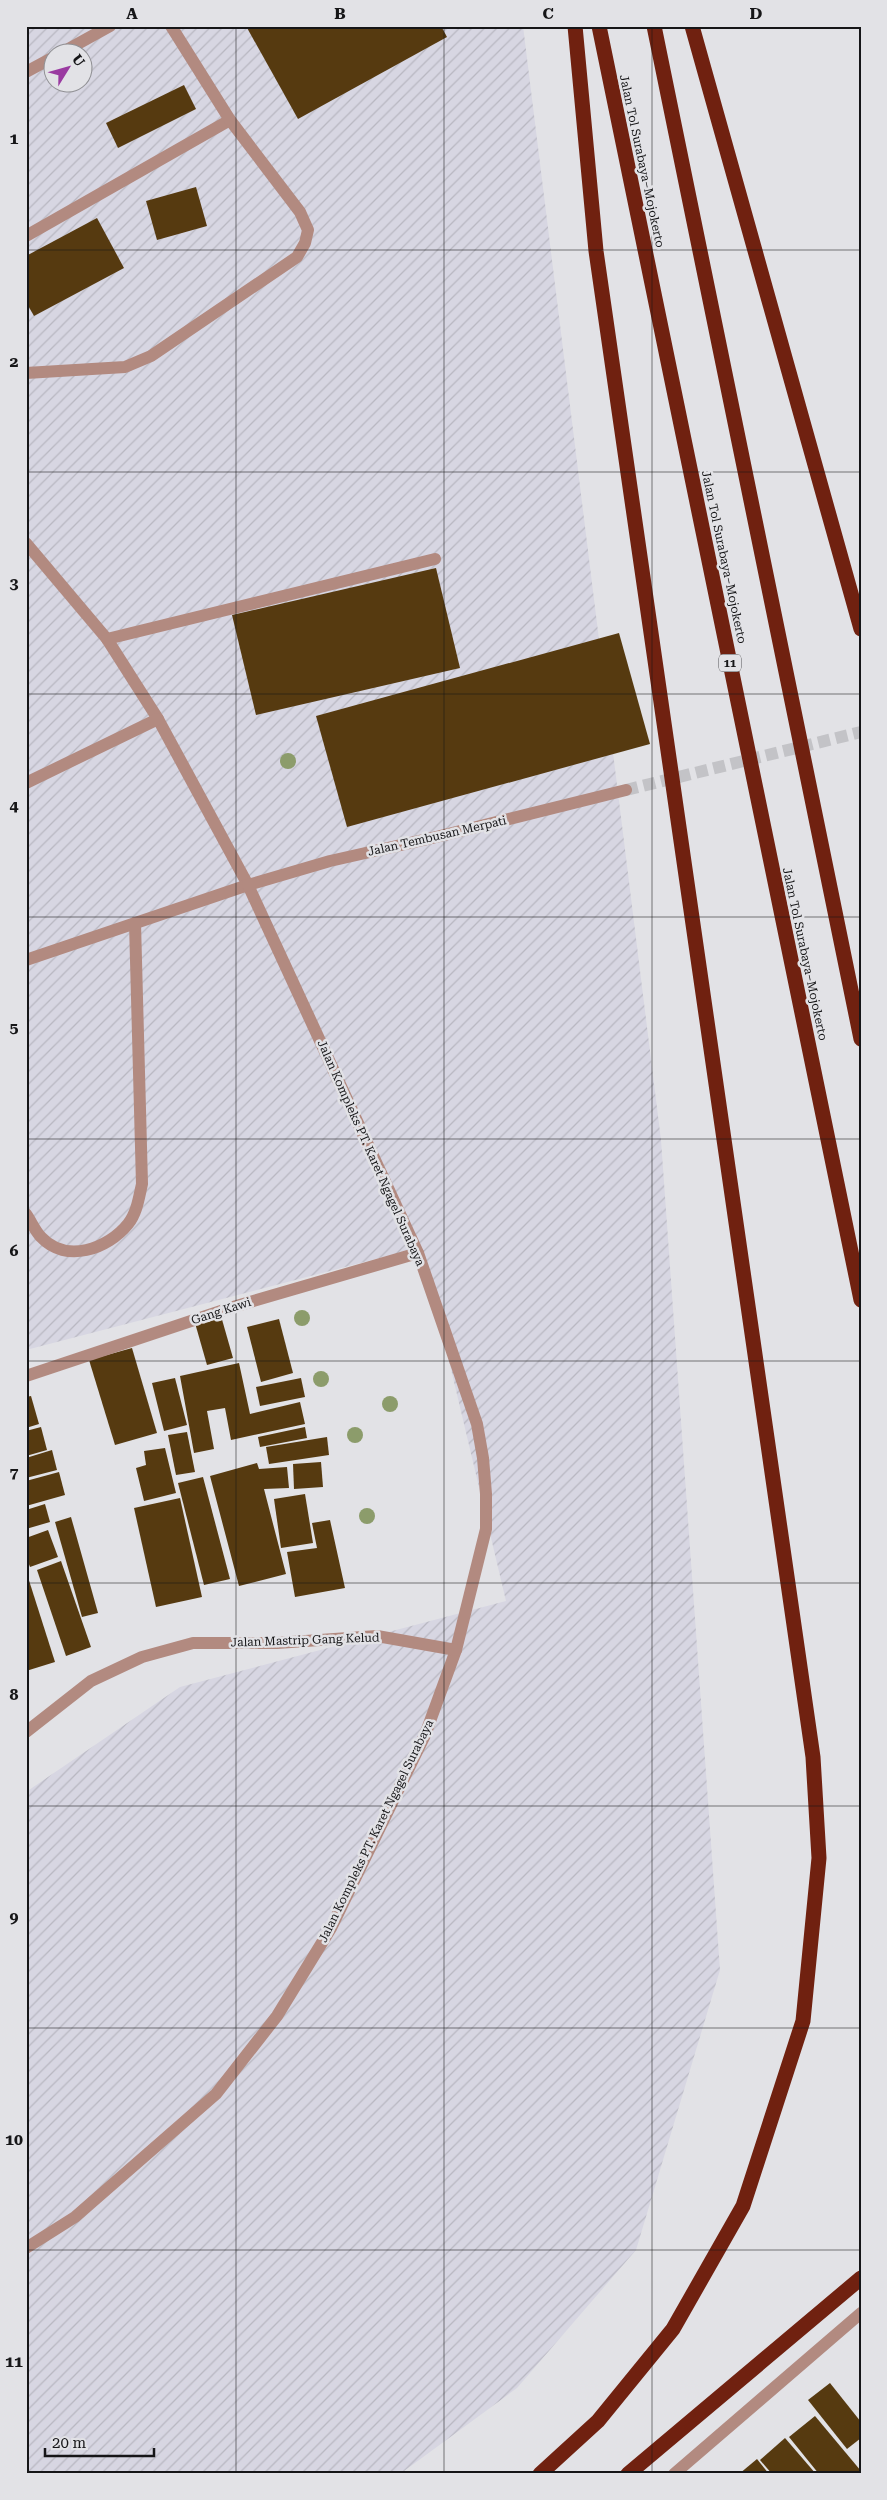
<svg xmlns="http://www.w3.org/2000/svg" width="887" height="2500" font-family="'Roboto Serif',serif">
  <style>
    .industrial { fill: url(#industrial-furrows); fill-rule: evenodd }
    .building { fill: #563a10 }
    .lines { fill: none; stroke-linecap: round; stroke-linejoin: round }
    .street-tunnel { stroke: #c3c3c7; stroke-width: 12; stroke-dasharray: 12 6; stroke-linecap: butt }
    .lane { stroke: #b28a80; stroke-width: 12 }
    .street { stroke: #b28a80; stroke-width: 12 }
    .highway { stroke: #702110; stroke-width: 15 }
    .tree { fill: #8c9c6b }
    .grid { fill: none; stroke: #161618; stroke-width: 1; stroke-opacity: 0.55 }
    .labels { text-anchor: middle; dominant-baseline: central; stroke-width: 5; stroke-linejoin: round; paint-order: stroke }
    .shield { fill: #e2e2e6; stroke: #535356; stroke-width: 1 }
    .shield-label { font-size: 11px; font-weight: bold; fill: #161618 }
    .street-label { font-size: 12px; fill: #161618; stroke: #e2e2e6 }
    .neatline { fill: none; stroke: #161618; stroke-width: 2 }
    .grid-label { font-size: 16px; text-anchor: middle; font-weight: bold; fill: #161618 }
  </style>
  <defs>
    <pattern id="industrial-furrows" width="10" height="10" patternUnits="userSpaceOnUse" patternTransform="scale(1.25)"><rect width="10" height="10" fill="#d7d6e2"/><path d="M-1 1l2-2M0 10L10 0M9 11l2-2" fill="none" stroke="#b8b7c1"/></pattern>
  </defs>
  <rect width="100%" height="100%" fill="#e2e2e6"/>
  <!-- industrial -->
  <path class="industrial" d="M26,26H523L661,1140L720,1970L636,2250L517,2388L400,2474L26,2472V1792L180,1687L506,1601L422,1247L26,1350ZM52,52H82V82H52Z"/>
  <!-- building -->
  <g class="building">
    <path d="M246,26H441L447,37L298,119Z"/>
    <path d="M184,85L196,109L118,148L106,123Z"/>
    <path d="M196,187L207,226L157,240L146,201Z"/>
    <path d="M97,218L124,268L34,316L26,302V256Z"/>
    <path d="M436,568L460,668L256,715L232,615Z"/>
    <path d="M619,633L650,744L347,827L316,716Z"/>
    <path d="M221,1316L233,1358L207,1365L195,1323Z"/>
    <path d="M279,1319L293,1373L261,1382L247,1327Z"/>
    <path d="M132,1348L157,1433L115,1445L89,1360Z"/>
    <path d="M239,1363L250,1414L300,1402L305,1424L231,1440L225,1408L207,1411L214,1449L194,1453L180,1376Z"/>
    <path d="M175,1378L187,1425L164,1431L152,1383Z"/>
    <path d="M301,1378L305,1397L260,1406L256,1387Z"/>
    <path d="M31,1396L39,1424L26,1428V1397Z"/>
    <path d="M41,1427L47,1450L26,1456V1431Z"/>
    <path d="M305,1427L307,1438L260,1447L258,1437Z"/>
    <path d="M187,1432L195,1472L176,1475L168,1435Z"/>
    <path d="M327,1437L329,1455L269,1464L266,1447Z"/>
    <path d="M165,1448L176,1493L144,1501L136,1468L146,1465L144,1451Z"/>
    <path d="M52,1450L57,1470L26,1478V1458Z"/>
    <path d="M321,1462L323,1487L294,1489L293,1464Z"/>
    <path d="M257,1463L259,1469L287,1467L289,1488L264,1489L286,1574L239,1586L210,1476Z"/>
    <path d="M59,1472L65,1495L26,1506V1481Z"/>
    <path d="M203,1477L230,1579L204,1585L178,1483Z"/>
    <path d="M305,1494L313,1543L281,1548L274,1499Z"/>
    <path d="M180,1498L202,1597L156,1607L134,1508Z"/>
    <path d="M45,1504L50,1522L26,1529V1510Z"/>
    <path d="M71,1517L98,1613L82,1617L55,1522Z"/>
    <path d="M330,1520L345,1588L295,1597L287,1552L317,1548L312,1523Z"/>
    <path d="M48,1530L58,1557L30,1567L26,1556V1538Z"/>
    <path d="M61,1561L91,1647L66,1656L37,1570Z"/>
    <path d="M26,1571L55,1662L26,1671Z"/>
    <path d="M830,2383L861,2422V2438L847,2449L808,2400Z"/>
    <path d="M815,2416L861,2471V2474H819L789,2437Z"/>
    <path d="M785,2438L816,2474H772L760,2460Z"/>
    <path d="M757,2459L769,2474H739Z"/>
  </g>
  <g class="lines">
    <!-- street-tunnel -->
    <path class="street-tunnel" d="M626,790L861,732"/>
    <!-- lane -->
    <g class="lane">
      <path d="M63,52L110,26"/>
      <path d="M26,72L52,58"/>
      <path d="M26,236L230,120"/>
      <path d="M26,373L125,367L151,356L297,257L305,243L308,230L300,212L230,120L171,26"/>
      <path d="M26,543L107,639L158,719L248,885L418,1253L477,1424L483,1458L486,1494V1529L456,1650L425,1735L331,1928L277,2016L216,2094L75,2217L26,2248"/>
      <path d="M107,639L435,559"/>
      <path d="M26,783L158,719"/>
      <path d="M26,960L248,885"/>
      <path d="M26,1214C31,1221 35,1231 41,1237C66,1264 108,1249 128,1224C137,1213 139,1197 142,1184L135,923"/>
      <path d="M674,2474L861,2313"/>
    </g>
    <!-- street -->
    <g class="street">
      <path d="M248,885L330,861L432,838L626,790"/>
      <path d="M26,1376L233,1307L418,1253"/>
      <path d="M26,1732L91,1681L142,1657L193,1643H277L377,1636L456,1650"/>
    </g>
    <!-- highway -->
    <g class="highway">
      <path d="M599,26L861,1300"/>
      <path d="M654,26L861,1039"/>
      <path d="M692,26L861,629"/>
      <path d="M540,2474L598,2421L673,2329L743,2206L803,2021L819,1858L813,1757L596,251L575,26"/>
      <path d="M628,2474L861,2278"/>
    </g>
  </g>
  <!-- trees -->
  <g class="tree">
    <circle cx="288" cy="761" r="8"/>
    <circle cx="302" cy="1318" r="8"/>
    <circle cx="321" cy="1379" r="8"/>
    <circle cx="390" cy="1404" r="8"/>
    <circle cx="355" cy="1435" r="8"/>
    <circle cx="367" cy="1516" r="8"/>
  </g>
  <!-- grid -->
  <path class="grid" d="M236,26V2474M444,26V2474M652,26V2474M26,250H861M26,472H861M26,694H861M26,917H861M26,1139H861M26,1361H861M26,1583H861M26,1806H861M26,2028H861M26,2250H861"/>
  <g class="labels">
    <!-- shield labels -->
    <rect class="shield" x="719" y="654.5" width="22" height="17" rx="4"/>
    <g class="shield-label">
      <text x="730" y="663">11</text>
    </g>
    <!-- street labels -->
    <g class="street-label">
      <text transform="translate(642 161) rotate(78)">Jalan Tol Surabaya–Mojokerto</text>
      <text transform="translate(724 557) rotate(78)">Jalan Tol Surabaya–Mojokerto</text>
      <text transform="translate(437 836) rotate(-13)">Jalan Tembusan Merpati</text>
      <text transform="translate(805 954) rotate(78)">Jalan Tol Surabaya–Mojokerto</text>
      <text transform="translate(371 1153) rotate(66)">Jalan Kompleks PT. Karet Ngagel Surabaya</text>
      <text transform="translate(221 1311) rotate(-18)">Gang Kawi</text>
      <text transform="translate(305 1640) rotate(-2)">Jalan Mastrip Gang Kelud</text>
      <text transform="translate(376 1831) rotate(-64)">Jalan Kompleks PT. Karet Ngagel Surabaya</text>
    </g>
  </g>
  <!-- border -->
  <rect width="887" height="2500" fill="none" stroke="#e2e2e6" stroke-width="55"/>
  <!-- north arrow -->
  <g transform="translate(68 68) rotate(53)"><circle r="24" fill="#e2e2e6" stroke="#909094"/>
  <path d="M0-4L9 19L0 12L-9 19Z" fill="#9a3aa1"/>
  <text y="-8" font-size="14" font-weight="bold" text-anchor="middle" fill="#161618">U</text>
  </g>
  <!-- scale -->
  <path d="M45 2448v8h109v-8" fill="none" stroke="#161618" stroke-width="2.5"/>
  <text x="52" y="2448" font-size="15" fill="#161618" stroke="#e2e2e6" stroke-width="4" paint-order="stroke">20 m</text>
  <rect x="28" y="28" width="832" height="2444" class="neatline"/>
  <g class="grid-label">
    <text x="132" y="19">A</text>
    <text x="340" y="19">B</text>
    <text x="548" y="19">C</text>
    <text x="756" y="19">D</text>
    <text x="14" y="144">1</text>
    <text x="14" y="367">2</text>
    <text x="14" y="589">3</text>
    <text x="14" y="811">4</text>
    <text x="14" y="1033">5</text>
    <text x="14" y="1256">6</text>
    <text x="14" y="1478">7</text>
    <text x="14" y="1700">8</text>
    <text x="14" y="1923">9</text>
    <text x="14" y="2145">10</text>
    <text x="14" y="2367">11</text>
  </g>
</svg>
